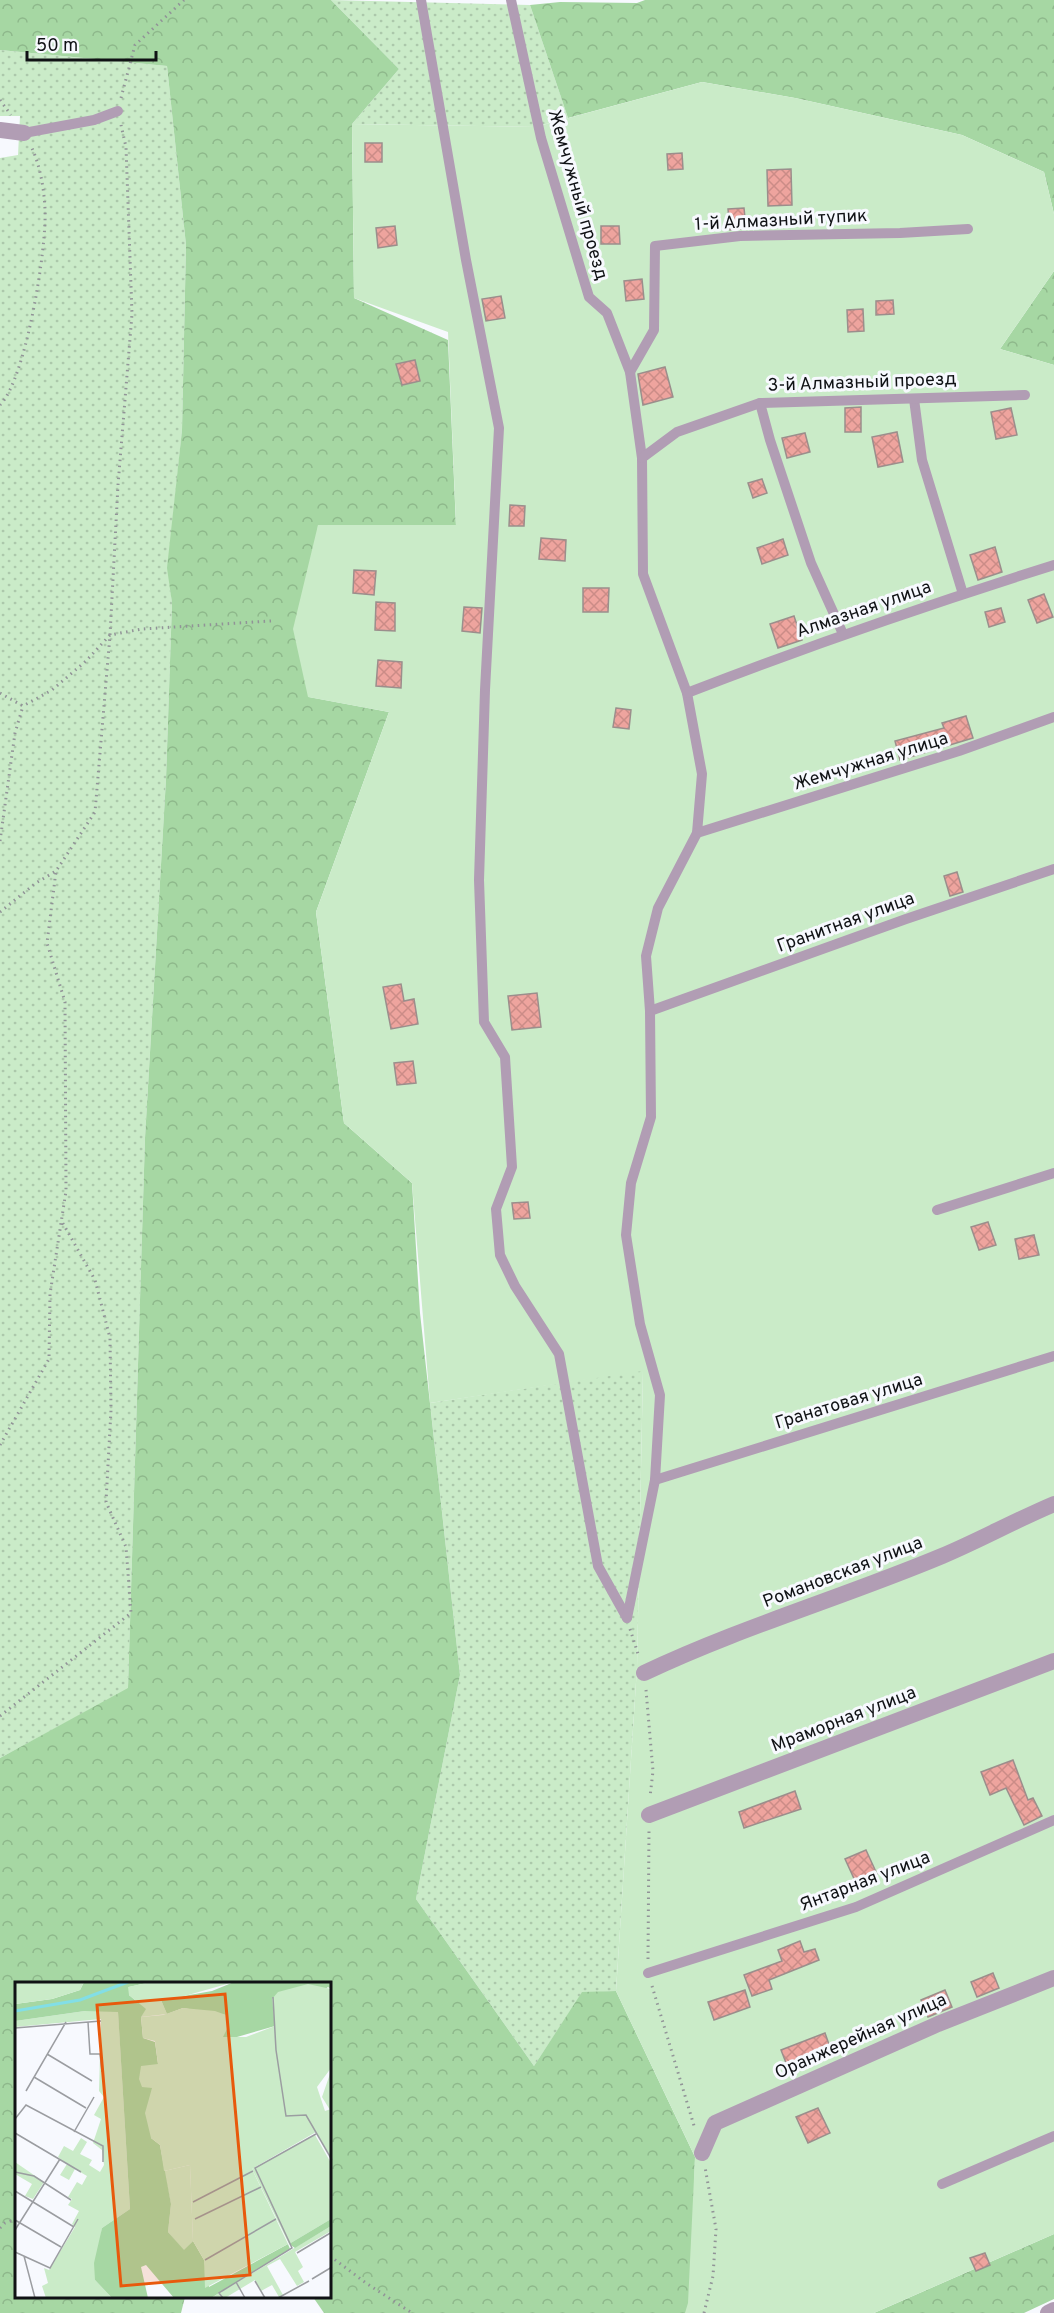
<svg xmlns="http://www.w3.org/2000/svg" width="1054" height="2313" font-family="Overpass,sans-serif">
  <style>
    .grass { fill: url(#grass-dots) }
    .forest { fill: url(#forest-crowns) }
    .garden { fill: #caebc8 }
    .building { fill: url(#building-cross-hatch); stroke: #9b8e8c; stroke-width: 1.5 }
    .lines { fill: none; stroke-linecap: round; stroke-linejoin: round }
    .path { stroke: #919397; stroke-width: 3; stroke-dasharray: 1.5 4.5; stroke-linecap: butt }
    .service { stroke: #b19db4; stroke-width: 10 }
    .minor { stroke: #b19db4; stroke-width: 16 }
    .labels { text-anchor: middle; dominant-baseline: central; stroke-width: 6; stroke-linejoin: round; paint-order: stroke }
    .street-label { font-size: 18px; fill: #101215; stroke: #f7f9fe }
    .inset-river { fill: none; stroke: #82dee6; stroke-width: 3 }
    .inset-road { fill: none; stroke: #9b9da1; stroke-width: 1.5 }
    .view { fill: #e8590c; fill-opacity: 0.15; stroke: #e8590c; stroke-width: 3 }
    .inset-edge { fill: none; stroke: #101215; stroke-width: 3 }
  </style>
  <defs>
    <pattern id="grass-dots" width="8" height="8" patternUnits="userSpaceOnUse" patternTransform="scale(1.5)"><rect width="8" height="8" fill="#caebc8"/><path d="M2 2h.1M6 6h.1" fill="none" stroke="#acc8ab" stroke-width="1.8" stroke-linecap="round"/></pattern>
    <pattern id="forest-crowns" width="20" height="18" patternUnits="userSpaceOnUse" patternTransform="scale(1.5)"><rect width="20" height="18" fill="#a6d7a3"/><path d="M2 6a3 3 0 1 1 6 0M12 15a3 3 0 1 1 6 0" fill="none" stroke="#8eb88b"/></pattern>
    <pattern id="building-cross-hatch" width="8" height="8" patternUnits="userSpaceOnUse" patternTransform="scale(1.5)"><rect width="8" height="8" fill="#eea49e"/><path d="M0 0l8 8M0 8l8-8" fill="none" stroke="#cb8c87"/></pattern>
  </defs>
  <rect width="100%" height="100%" fill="#f7f9fe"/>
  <!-- grass -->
  <g class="grass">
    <path d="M331,0L530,5L568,118L535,127L352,124L399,69Z"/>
    <path d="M0,50L167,66L186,245L182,430L168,568L172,603L166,779L145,1138L128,1689L0,1758V158L18,155L20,116H0Z"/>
    <path d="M643,1370L637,1667L616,1991L582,1993L534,2066L416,1899L460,1675L430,1403Z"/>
  </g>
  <!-- forest -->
  <g class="forest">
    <path d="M0,0H331L399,69L352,124L354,298L448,340L456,526L318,525L309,697L389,712L316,912L344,1123L412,1183L420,1313L460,1675L416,1899L534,2066L582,1992L616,1991L695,2157L691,2313H324L313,2297L330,2296V1983H16V2296L185,2297L181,2313H0V1758L128,1688L145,1138L166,779L172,603L167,568L182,430L186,245L167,66L0,50Z"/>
    <path d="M645,0H1054V214L1044,172L962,135L795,98L702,82L568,118L530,5L560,2L637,3Z"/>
    <path d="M1054,271V365L1000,349Z"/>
    <path d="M1054,2234V2299L1024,2313H874Z"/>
  </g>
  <!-- garden -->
  <path class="garden" d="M702,82L795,98L962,135L1044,172L1054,214V271L1000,349L1054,365V2234L874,2313H685L688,2303L695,2157L616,1991L637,1667L643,1371L430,1403L412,1183L344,1123L316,912L389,712L308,697L293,629L318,525H456L448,332L354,298L352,124L535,127Z"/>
  <!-- building -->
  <g class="building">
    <rect x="365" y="143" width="17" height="19"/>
    <path d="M682,153L683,169L668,170L667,154Z"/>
    <path d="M791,169L792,205L768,206L767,170Z"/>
    <path d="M744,208L746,228L730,230L728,209Z"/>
    <path d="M395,226L397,245L378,248L376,228Z"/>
    <path d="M601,226H619L620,244H601Z"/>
    <path d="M642,279L644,299L626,301L624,281Z"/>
    <path d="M501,296L505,318L486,321L482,299Z"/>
    <path d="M893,300L894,314L876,315V301Z"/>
    <path d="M863,309L864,331L848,332L847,310Z"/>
    <path d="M415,360L420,381L402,385L396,364Z"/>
    <path d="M665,367L673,397L643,405L638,374Z"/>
    <path d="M861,407V432H845V408Z"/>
    <path d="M1011,408L1017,435L996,439L991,412Z"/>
    <path d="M897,432L903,462L878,467L872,437Z"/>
    <path d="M805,433L810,452L787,458L782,438Z"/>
    <path d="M762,479L767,493L753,498L748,483Z"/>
    <path d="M510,505L525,506L524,526H509Z"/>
    <path d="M541,538L566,540L565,561L539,559Z"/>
    <path d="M783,539L788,555L762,564L757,548Z"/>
    <path d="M995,547L1002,572L978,580L970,555Z"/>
    <path d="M354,570L376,571L374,595L353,593Z"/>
    <path d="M583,588H609L608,612H583Z"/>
    <path d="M1044,594L1053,617L1037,623L1028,600Z"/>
    <path d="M376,602L395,603V631L375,630Z"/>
    <path d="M464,607L482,608L480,633L462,631Z"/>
    <path d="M1001,608L1005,622L989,627L985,612Z"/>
    <path d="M794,616L802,640L778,648L770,624Z"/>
    <path d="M378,660L402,662L401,688L376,686Z"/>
    <path d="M616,708L631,710L629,729L613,727Z"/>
    <path d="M966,716L973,738L900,760L895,741L944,728L942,723Z"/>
    <path d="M957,872L963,892L950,896L944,876Z"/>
    <path d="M401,984L404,1001L414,999L418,1024L391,1029L383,987Z"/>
    <path d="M537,993L541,1027L512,1030L508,996Z"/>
    <path d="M413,1061L416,1083L397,1085L394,1063Z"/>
    <path d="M528,1202L530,1218L514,1219L512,1203Z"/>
    <path d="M988,1222L996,1245L979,1250L971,1227Z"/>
    <path d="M1034,1235L1039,1255L1019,1259L1015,1239Z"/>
    <path d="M1013,1760L1028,1800L1033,1798L1042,1816L1024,1825L1006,1788L990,1795L981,1772Z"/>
    <path d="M795,1791L801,1809L744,1828L739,1812Z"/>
    <path d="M866,1850L877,1874L856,1883L845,1859Z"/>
    <path d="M800,1941L804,1952L815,1949L819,1960L769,1980L772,1989L752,1996L744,1975L782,1961L778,1950Z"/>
    <path d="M993,1973L999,1988L977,1997L971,1982Z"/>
    <path d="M745,1990L750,2007L714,2020L708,2002Z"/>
    <path d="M945,1990L952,2007L928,2017L921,2000Z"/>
    <path d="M825,2033L831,2050L788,2068L781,2050Z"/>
    <path d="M818,2108L830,2133L808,2143L796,2117Z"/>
    <path d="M985,2253L990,2265L976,2271L970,2258Z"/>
  </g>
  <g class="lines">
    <!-- path -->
    <g class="path">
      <path d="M121,98L135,45L184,0"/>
      <path d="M0,100L11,115"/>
      <path d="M0,405C26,379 47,248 45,209C44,188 40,165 31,146"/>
      <path d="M0,693L23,706L52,690L86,661L110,635L142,629L271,621"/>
      <path d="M0,841L15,733L23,706"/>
      <path d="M0,912L36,883L56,871"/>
      <path d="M0,1445L49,1359L50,1294L66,1191L65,1002L47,943L56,871L95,812L110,635L118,485L132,314L126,147L121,125"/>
      <path d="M630,1629L639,1657"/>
      <path d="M646,1690L653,1771L650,1797"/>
      <path d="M0,1716L131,1613L126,1547L106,1502L111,1410L110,1338L95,1280L61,1220"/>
      <path d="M648,1959L649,1830"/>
      <path d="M652,1986L695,2129"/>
      <path d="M0,2228L5,2223L16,2219"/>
      <path d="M330,2256L366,2283L412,2313"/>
      <path d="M704,2313L713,2276L716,2229L705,2167"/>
    </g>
    <!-- service -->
    <g class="service">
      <path d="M421,0L466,260L499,428L485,690L479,880L484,1022L505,1057L512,1167L496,1209L500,1255L515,1286L559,1354L598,1566L627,1618"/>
      <path d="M511,0L541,138L589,297L607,313L630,372L642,458L643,574L687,693L702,774L697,833L658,908L646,956L650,1011L651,1117L631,1183L626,1235L640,1324L660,1395L655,1480L627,1618"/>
      <path d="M24,133L94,120L118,111"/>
      <path d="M630,372L654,330L655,246L740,236L900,233L968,229"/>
      <path d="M914,399L922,460L963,594"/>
      <path d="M760,403L770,440L811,563L843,634"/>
      <path d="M642,458L677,432L760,403L1025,395"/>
      <path d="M687,693C808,646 930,604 1054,565"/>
      <path d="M697,833L959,751L1054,717"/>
      <path d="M650,1011L906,919L1054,869"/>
      <path d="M937,1210L1054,1173"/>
      <path d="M655,1480L1054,1356"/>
      <path d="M648,1973L856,1907L1054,1820"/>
      <path d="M942,2184L1054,2136"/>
    </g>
    <!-- minor -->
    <g class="minor">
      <path d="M0,130L24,133"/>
      <path d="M644,1673C741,1627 844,1597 942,1556C980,1540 1016,1520 1054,1504"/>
      <path d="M649,1815L1054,1661"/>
      <path d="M702,2153L715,2123L938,2024L1054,1978"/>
      <path d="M1048,2313L1054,2310"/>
    </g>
  </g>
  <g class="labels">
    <!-- street labels -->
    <g class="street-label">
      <text transform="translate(577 195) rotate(74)">Жемчужный проезд</text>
      <text transform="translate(781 221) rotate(-3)">1-й Алмазный тупик</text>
      <text transform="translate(862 383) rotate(-2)">3-й Алмазный проезд</text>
      <text transform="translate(864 610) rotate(-19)">Алмазная улица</text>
      <text transform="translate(871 762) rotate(-17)">Жемчужная улица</text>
      <text transform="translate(846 923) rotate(-20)">Гранитная улица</text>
      <text transform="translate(849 1402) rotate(-17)">Гранатовая улица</text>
      <text transform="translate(843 1573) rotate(-21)">Романовская улица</text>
      <text transform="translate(844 1720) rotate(-21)">Мраморная улица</text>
      <text transform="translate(865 1882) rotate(-21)">Янтарная улица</text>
      <text transform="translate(861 2037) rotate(-24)">Оранжерейная улица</text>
    </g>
  </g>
  <!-- overview -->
  <g transform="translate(15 1982)">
    <rect width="316" height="316" fill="#f7f9fe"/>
    <path d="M146,18L152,32L126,35L122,20ZM70,29H103L115,227L87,246L80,298L97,316H31L27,304L33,301L29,286L34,288L60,245L57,242L64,229L53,223L57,217L53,215L62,200L67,203L72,194L60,187L54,198L45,193L52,182L43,175L49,164L58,169L66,156L72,160L65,172L77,178L74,183L85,190L89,183L87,168L78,161L86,137L79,133L89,115L84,109L86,37L0,45V39ZM316,89V127L315,128L307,115ZM300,153L316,181V237L274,262L237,187ZM0,180L29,200L18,217L10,214L17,202L0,192ZM175,183L178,259L169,269L153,250L156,222L149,189ZM316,244V249L280,270L288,285L283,289L289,300L282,304L265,277L252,284L268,313L264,315L257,303L246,309L240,298L210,316H196Z" fill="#caebc8"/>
    <path d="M69,0H136L114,5V13L131,27L126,35L128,56L140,60L143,82L137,106L136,156L145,163L156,222L153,250L169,268L178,259L189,278L194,305L273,262L275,267L196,316H159L131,283L126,285L133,316H97L80,298L79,281L87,246L115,227L103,30L70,29L0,39V22L37,17L65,8ZM219,0H316V7L313,5L260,44L215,57L207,55L211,33L168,26L152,32L146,18L197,9ZM316,237V244L280,266L274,262Z" fill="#a6d7a3"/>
    <path d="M0,0H69L65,8L37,17L0,22ZM136,0H219L159,17L122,20L114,13L113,5ZM293,2L316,7V86L302,105L310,129L316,127V175L301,150L237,187L273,262L190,306L189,278L178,259L175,183L149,189L145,163L136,156L130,131L137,106L127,105L124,97L126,84L143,82L140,59L128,56L126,35L148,33L168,26L200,29L211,33L214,43L208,55H231L260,44L257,17L263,10Z" fill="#caebc8"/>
    <path class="inset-river" d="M0,29L65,18L113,0"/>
    <path class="inset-road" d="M258,15L261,68L271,134L291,133L317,178M73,40L75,72H85L87,90M0,46L86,39M32,72L77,99M19,95L71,126M11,109L51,40M0,137L11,123L88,164V180M59,150L79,115M0,151L66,190M0,190L19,194L56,218M0,209L59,245M178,220L238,189M180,237L246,205M0,238L46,265M0,248L45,177M0,270L35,286L63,237M282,271L317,250M9,274L20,316M190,278L261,237M297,297L317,285M240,299L250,316M221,300L230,316M208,316L204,311L207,309L277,266L240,186L301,152M263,316L294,299"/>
    <path class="view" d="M210,12L235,293L106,304L82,23Z"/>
    <rect width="316" height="316" class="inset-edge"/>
  </g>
  <!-- scale -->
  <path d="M27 51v9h129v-9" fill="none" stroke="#101215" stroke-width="3"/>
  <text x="36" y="51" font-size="18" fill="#101215" stroke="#f7f9fe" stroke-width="4.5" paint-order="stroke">50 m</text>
</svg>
